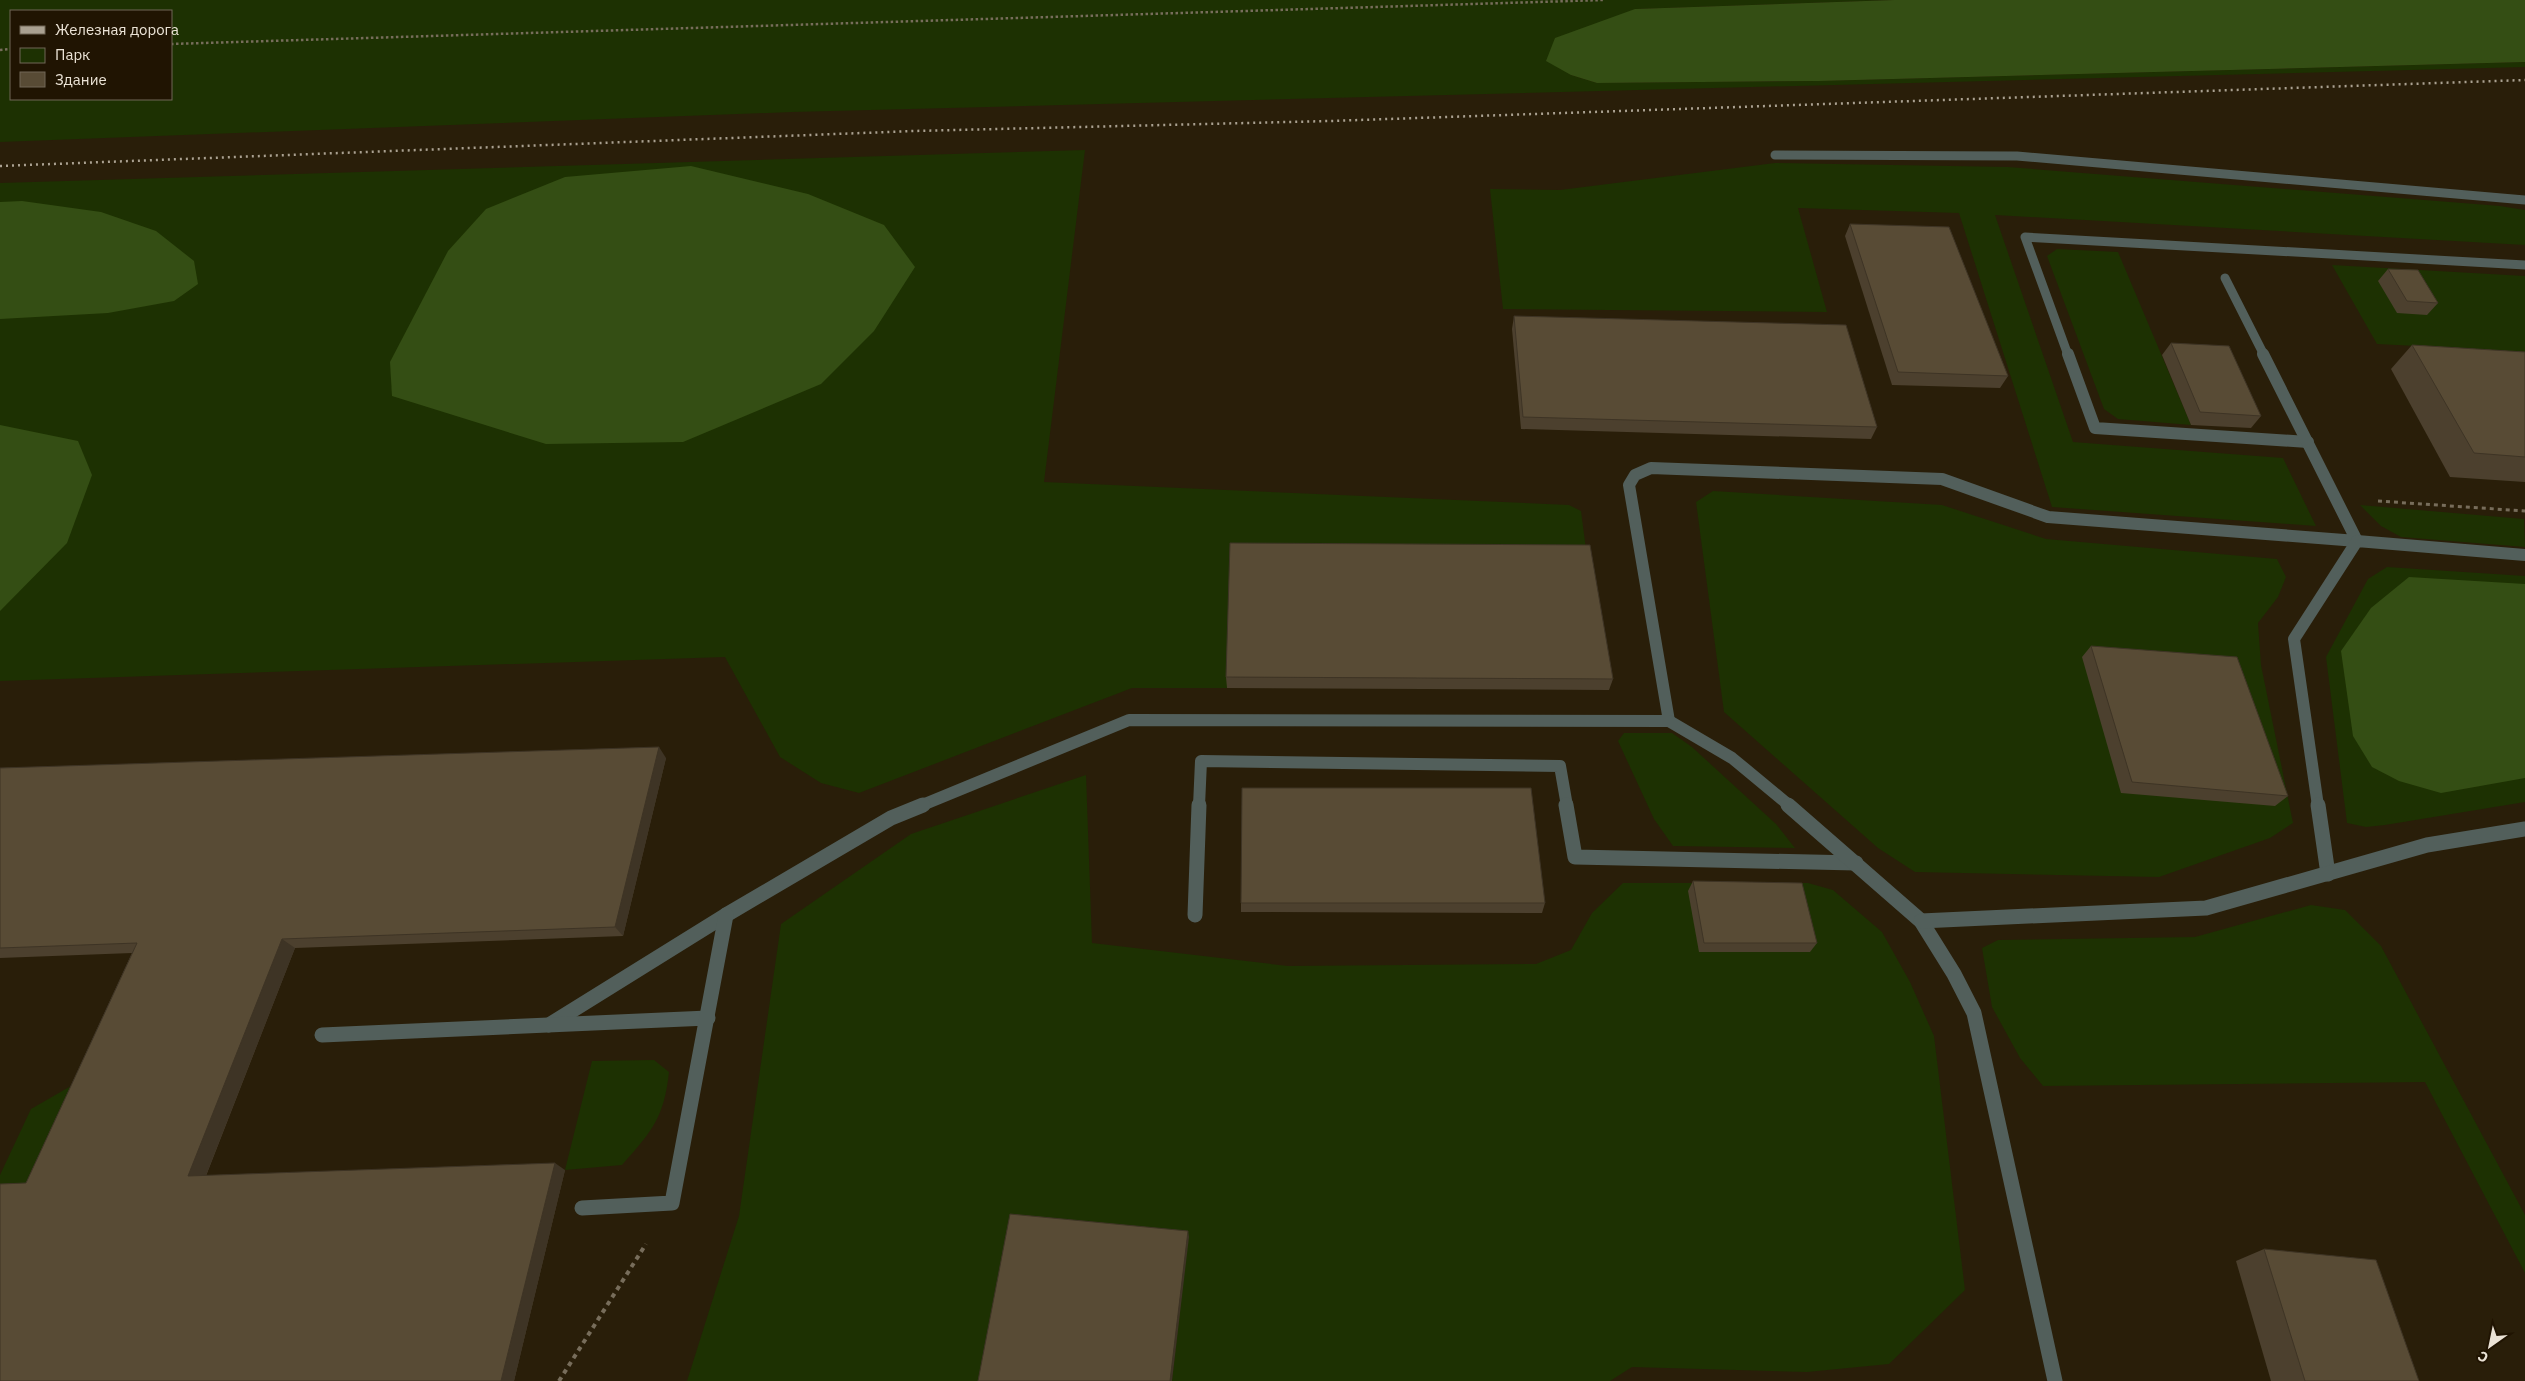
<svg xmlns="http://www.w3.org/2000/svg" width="2525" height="1381" font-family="'IBM Plex Sans',sans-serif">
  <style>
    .green { fill: #1d3102; fill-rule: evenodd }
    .forest { fill: #344e14 }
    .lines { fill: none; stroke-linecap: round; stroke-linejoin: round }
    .path-far2 { stroke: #776d5b; stroke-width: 2.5; stroke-dasharray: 2.5 2.5; stroke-linecap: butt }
    .path-far1 { stroke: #776d5b; stroke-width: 3; stroke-dasharray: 4 4; stroke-linecap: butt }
    .path { stroke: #776d5b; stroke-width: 4; stroke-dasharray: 4.5 4.5; stroke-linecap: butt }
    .lane-far2 { stroke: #525f5b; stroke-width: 9 }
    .lane-far1 { stroke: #525f5b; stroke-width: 12 }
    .lane { stroke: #525f5b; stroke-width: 15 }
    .rail { stroke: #aaa191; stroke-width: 2.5; stroke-dasharray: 2 4; stroke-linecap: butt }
    .wall { fill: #4c402e }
    .shaded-wall { fill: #3e3425 }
    .building { fill: #584b35; stroke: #3e3425 }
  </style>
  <rect width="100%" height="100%" fill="#291e09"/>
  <!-- green -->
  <g class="green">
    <path d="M0,0H1894L1635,9L1571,75L1597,83L1819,81L2525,62V67L792,112L0,142ZM11,11H171V99H11Z"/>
    <path d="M1085,150L1044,482L1569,505L1581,511L1587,557L1228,650L1227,688H1132L859,793L821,783L780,757L725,657L0,681V183Z"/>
    <path d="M1775,163L2008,167L2500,206L2525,210V245L1995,215L2073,442L2283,458L2316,526L2052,507L1959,213L1798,208L1827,312L1503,309L1490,189L1560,190Z"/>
    <path d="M2057,249L2118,252L2191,425L2118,419L2104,409L2047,256Z"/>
    <path d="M2332,265L2525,276V377L2456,348L2377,344Z"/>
    <path d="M1713,491L1942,505L2046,539L2277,559L2286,577L2278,597L2258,623L2261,665L2293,823L2270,838L2159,877L1915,872L1878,848L1724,712L1696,502Z"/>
    <path d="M2360,505L2524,519L2525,547L2401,537L2381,526Z"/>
    <path d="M2387,567L2525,576V802L2385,825L2366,827L2347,823L2326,657L2368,579Z"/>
    <path d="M1624,733H1672L1692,747L1776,824L1795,848L1673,846L1654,819L1618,741Z"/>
    <path d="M1086,775L1092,943L1288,966L1536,964L1571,950L1592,913L1623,883H1808L1833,890L1882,932L1910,982L1934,1036L1965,1290L1889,1364L1807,1372L1632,1367L1610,1381H1172L1188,1238L984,1381H687L739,1216L781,924L911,834Z"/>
    <path d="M2311,905L2345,910L2381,946L2525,1215V1273L2425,1082L2043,1086L2020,1058L1992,1007L1982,948L1998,940L2195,937Z"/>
    <path d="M654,1060L669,1072C664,1118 652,1131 622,1165L565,1170L592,1061Z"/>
    <path d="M97,1071L43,1190L0,1191V1175L31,1109Z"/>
  </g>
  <!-- forest -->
  <g class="forest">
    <path d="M1894,0H2525V62L1819,81L1597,83L1571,75L1546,61L1555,38L1635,9Z"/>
    <path d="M691,166L808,194L884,225L915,267L874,331L821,384L683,442L546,444L392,396L390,362L448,251L486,209L565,177Z"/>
    <path d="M22,201L101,212L156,231L194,261L198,284L174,301L108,313L0,319V202Z"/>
    <path d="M0,425L78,441L92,475L67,543L0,611Z"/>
    <path d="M2409,577L2525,584V778L2441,793L2399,781L2372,767L2353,736L2341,651L2371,608Z"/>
  </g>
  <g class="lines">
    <!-- path-far2 -->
    <g class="path-far2">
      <path d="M171,44L1603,0"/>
      <path d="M0,50L11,49"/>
    </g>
    <!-- path-far1 -->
    <path class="path-far1" d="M2378,501L2525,511"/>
    <!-- path -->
    <path class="path" d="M559,1381L646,1244"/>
    <!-- lane-far2 -->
    <g class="lane-far2">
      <path d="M1775,155L2017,156L2525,200"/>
      <path d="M2225,278L2264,355"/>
      <path d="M2068,355L2025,237L2525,265"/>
    </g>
    <!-- lane-far1 -->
    <g class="lane-far1">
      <path d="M2068,354L2095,428L2308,442"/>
      <path d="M1669,721L1629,485L1635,475L1651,468L1942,479L2048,517L2357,541L2263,354"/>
      <path d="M920,806L1129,720L1669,721L1732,758L1790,806"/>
      <path d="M1199,806L1201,761L1560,766L1567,806"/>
      <path d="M2318,806L2294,639L2357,541L2525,555"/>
    </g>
    <!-- lane -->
    <g class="lane">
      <path d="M1566,805L1575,857L1856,863"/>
      <path d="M1788,805L1921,921L1954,974L1974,1013L2055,1381"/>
      <path d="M2318,805L2328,874"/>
      <path d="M1195,915L1199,805"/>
      <path d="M1921,921L2206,908L2427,845L2525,829"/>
      <path d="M549,1025L726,915L891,818L923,805"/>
      <path d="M322,1035L708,1018"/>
      <path d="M582,1208L672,1203L726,915"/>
    </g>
    <!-- rail -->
    <path class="rail" d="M0,166L914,131L1330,121L2525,80"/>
  </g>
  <!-- wall -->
  <g class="wall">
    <path d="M1850,224L2008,376L2000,388L1892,385L1845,236Z"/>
    <path d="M2388,269L2438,303L2427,315L2397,313L2378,281Z"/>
    <path d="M1514,316L1877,427L1871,439L1521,429L1512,329Z"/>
    <path d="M2171,343L2261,416L2251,428L2191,425L2162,355Z"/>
    <path d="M2412,345L2525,352V482L2450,477L2391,369Z"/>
    <path d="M2091,646L2288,796L2275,806L2121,793L2082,657Z"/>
    <path d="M1226,677L1613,679L1609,690L1227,688Z"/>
    <path d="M666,758L623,936L295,948L206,1176L565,1170L514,1381H0L26,1183L132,953L0,958V768Z"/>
    <path d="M1693,881L1817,943L1810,952H1699L1688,891Z"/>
    <path d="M1241,903H1545L1542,913L1241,912Z"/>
    <path d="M2264,1249L2419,1381H2271L2236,1261Z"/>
  </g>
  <!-- shaded-wall -->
  <g class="shaded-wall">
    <path d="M659,747L666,758L623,936L615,927Z"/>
    <path d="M282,939L295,948L203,1183L188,1176Z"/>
    <path d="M555,1163L565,1170L514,1381H501Z"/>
    <path d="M1188,1231L1189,1237L1172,1381H1170Z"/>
  </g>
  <!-- building -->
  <g class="building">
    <path d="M1850,224L1949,227L2008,376L1898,372Z"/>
    <path d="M2388,269L2418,270L2438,303L2407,301Z"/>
    <path d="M1514,316L1846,325L1877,427L1523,417Z"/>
    <path d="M2171,343L2229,346L2261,416L2200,412Z"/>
    <path d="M2412,345L2525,352V457L2474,453Z"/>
    <path d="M1230,543L1590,545L1613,679L1226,677Z"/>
    <path d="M2091,646L2237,657L2288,796L2132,782Z"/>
    <path d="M659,747L615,927L282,939L188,1176L555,1163L501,1381H0V1184L26,1183L137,943L0,948V768Z"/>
    <path d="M1242,788H1531L1545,903H1241Z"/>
    <path d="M1693,881L1802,883L1817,943H1704Z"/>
    <path d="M1010,1214L1188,1231L1170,1381H978Z"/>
    <path d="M2264,1249L2376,1260L2419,1381H2305Z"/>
  </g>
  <!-- legend -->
  <rect x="10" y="10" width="162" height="90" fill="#201402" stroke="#716757"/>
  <rect x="20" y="26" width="25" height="8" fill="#aaa191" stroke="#716757"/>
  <text x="55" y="35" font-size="15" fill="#ebe3d6">Железная дорога</text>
  <rect x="20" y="48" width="25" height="15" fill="#1d3102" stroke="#716757"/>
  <text x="55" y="60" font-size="15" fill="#ebe3d6">Парк</text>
  <rect x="20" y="72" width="25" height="15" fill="#584b35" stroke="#716757"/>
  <text x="55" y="85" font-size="15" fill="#ebe3d6">Здание</text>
  <!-- north arrow -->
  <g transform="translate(2490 1346) rotate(213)" stroke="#201402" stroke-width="4" paint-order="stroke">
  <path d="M0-4L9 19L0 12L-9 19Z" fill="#ebe3d6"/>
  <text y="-8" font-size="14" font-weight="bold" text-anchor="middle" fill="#ebe3d6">С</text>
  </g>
</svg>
